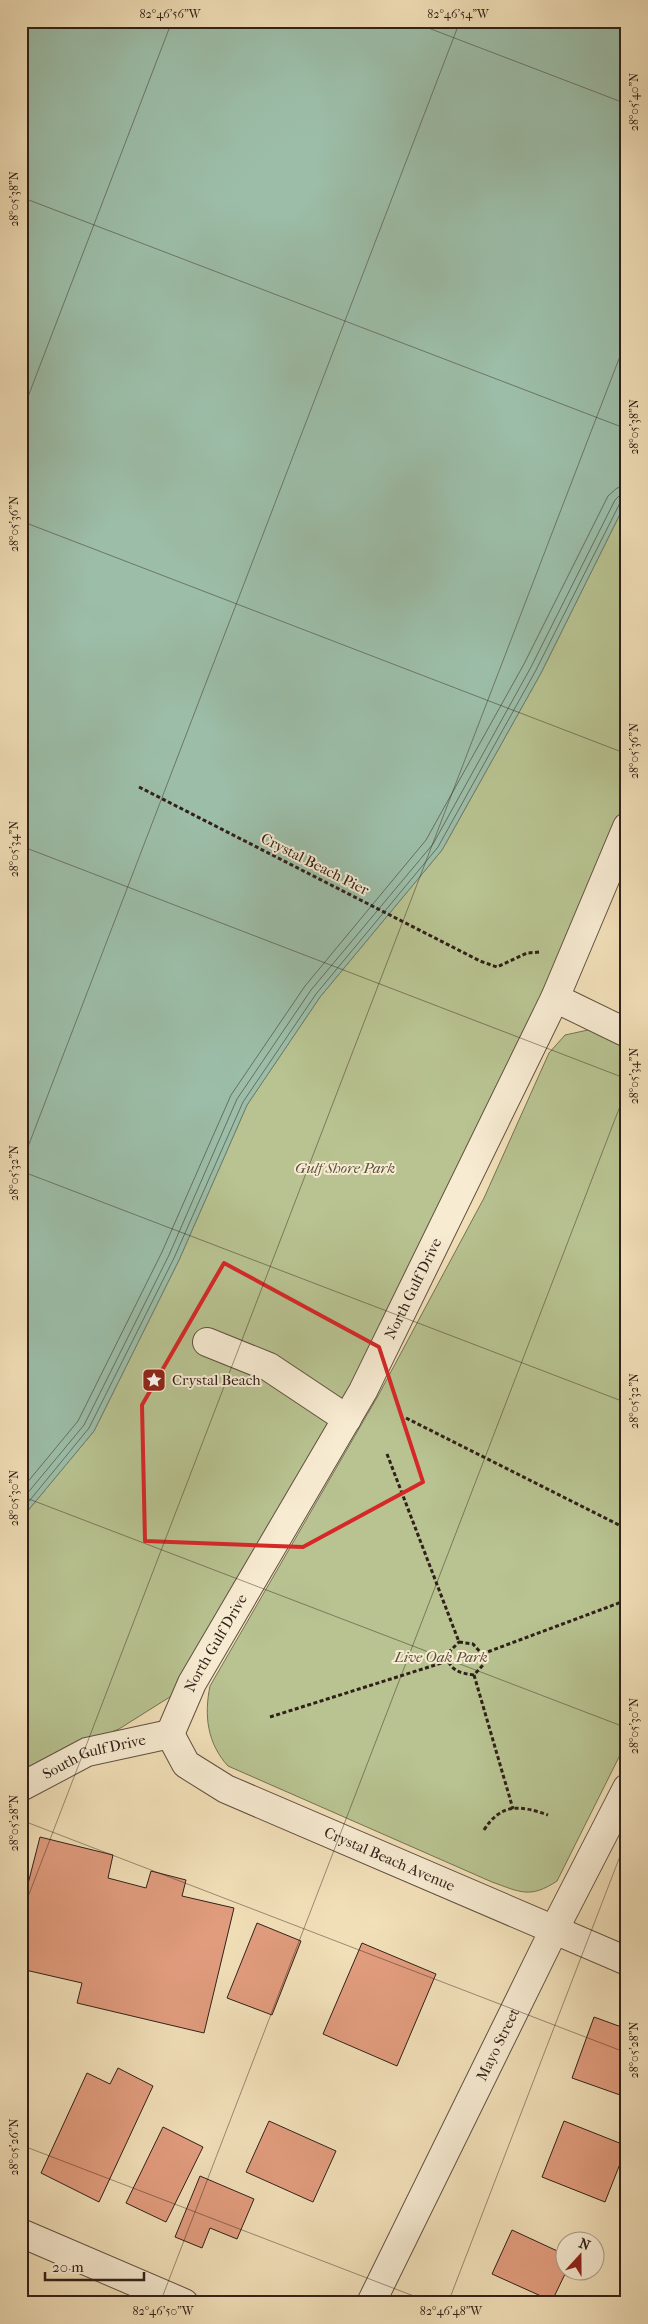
<svg xmlns="http://www.w3.org/2000/svg" width="648" height="2324" font-family="'IM FELL French Canon',serif">
  <style>
    .green { fill: #b8c391; stroke: #747255 }
    .water { fill: #9cbea9; stroke: #717f6f }
    .lines { fill: none; stroke-linecap: round; stroke-linejoin: round }
    .shore { stroke: #666f61; stroke-width: 1 }
    .building { fill: #e29d7f; stroke: #312019 }
    .minor-casing { stroke: #615041; stroke-width: 30 }
    .path { stroke: #312019; stroke-width: 3; stroke-dasharray: 4 2.5; stroke-linecap: butt }
    .minor { stroke: #f7ebd2; stroke-width: 28 }
    .marked { fill: none; stroke: #d62828; stroke-width: 4; stroke-linejoin: round }
    .ticks { fill: none; stroke: #312019; stroke-width: 1; stroke-opacity: 0.45 }
    .labels { text-anchor: middle; dominant-baseline: central; stroke-width: 4; stroke-linejoin: round; paint-order: stroke }
    .street-label { font-size: 15px; fill: #312019; stroke: #f7ebd2 }
    .park-label { font-size: 15px; font-style: italic; fill: #5a513d; stroke: #f7ebd2 }
    .poi-label { font-size: 15px; fill: #312019; stroke: #f7ebd2; text-anchor: start }
    .neatline { fill: none; stroke: #312019; stroke-width: 2 }
    .ticks-label { font-size: 12px; text-anchor: middle; fill: #312019 }
  </style>
  <rect width="100%" height="100%" fill="#f2e0b9"/>
  <filter id="stains"><feTurbulence type="fractalNoise" baseFrequency=".004" numOctaves="4"/><feColorMatrix values="0 0 0 0 .2 0 0 0 0 .09 0 0 0 0 .02 0 0 0 .5 -.17"/></filter>
  <radialGradient id="worn" r=".72"><stop offset=".6" stop-color="#630" stop-opacity="0"/><stop offset="1" stop-color="#630" stop-opacity=".3"/></radialGradient>
  <!-- green -->
  <g class="green">
    <path d="M626,502L627,836L363,1391L192,1683L119,1729L48,1757L21,1775V1519L94,1431L179,1260L247,1105L320,997L442,850L541,673Z"/>
    <path d="M588,1030L627,1043V1741L557,1881C530,1899 520,1892 492,1882L228,1766C207,1743 204,1715 210,1686L379,1394L484,1198L549,1053L565,1035Z"/>
  </g>
  <!-- water -->
  <path class="water" d="M21,21H627V500L541,673L442,850L320,997L247,1105L179,1260L94,1431L21,1519Z"/>
  <g class="lines">
    <!-- shore -->
    <g class="shore">
      <path d="M21,1490L78,1421L162,1252L231,1095L305,986L426,840L524,664L608,496L617,488L627,486"/>
      <path d="M21,1501L84,1425L169,1255L237,1099L311,990L433,844L531,667L615,500L620,495L627,493"/>
      <path d="M21,1511L89,1428L174,1258L243,1102L316,994L438,847L536,670L620,503L627,500"/>
    </g>
  </g>
  <!-- building -->
  <g class="building">
    <path d="M40,1837L113,1855L108,1878L146,1888L151,1871L186,1880L182,1896L234,1908L204,2033L77,2003L82,1983L21,1969V1911Z"/>
    <path d="M257,1923L301,1941L272,2015L227,1998Z"/>
    <path d="M362,1943L436,1974L397,2066L323,2034Z"/>
    <path d="M594,2017L627,2029V2084L623,2096L572,2078Z"/>
    <path d="M118,2068L153,2086L99,2202L41,2173L87,2073L110,2084Z"/>
    <path d="M269,2121L336,2151L313,2202L246,2172Z"/>
    <path d="M564,2121L627,2146L605,2202L542,2177Z"/>
    <path d="M163,2127L203,2147L166,2222L126,2203Z"/>
    <path d="M200,2176L254,2199L237,2239L210,2228L202,2248L175,2237Z"/>
    <path d="M512,2230L566,2255V2272L552,2301L492,2274Z"/>
  </g>
  <g class="lines">
    <!-- minor casing -->
    <g class="minor-casing">
      <g id="minor">
        <path d="M555,998L627,1033"/>
        <path d="M207,1342L269,1367L347,1419"/>
        <path id="s1" d="M170,1734L192,1683L363,1391L555,998L627,827"/>
        <path id="s2" d="M170,1734L186,1764L226,1789L627,1961"/>
        <path id="s3" d="M21,1787L87,1752L170,1734"/>
        <path d="M21,2233L184,2303"/>
        <path id="s4" d="M371,2303L554,1930L627,1788"/>
      </g>
    </g>
    <!-- path -->
    <g class="path">
      <path d="M139,787L480,961L497,967L527,953L540,952"/>
      <path d="M406,1418L627,1529"/>
      <path d="M387,1454L459,1642"/>
      <path d="M459,1642L473,1644L482,1654L483,1665L474,1675C461,1673 454,1672 448,1661L450,1651Z"/>
      <path d="M482,1654L627,1600"/>
      <path d="M474,1675L513,1809"/>
      <path d="M270,1717L448,1661"/>
      <path d="M484,1830C501,1803 520,1805 548,1815"/>
    </g>
    <!-- minor -->
    <use href="#minor" class="minor"/>
  </g>
  <!-- marked area -->
  <path class="marked" d="M224,1263L379,1347L423,1482L303,1547L145,1541L142,1405Z"/>
  <!-- ticks -->
  <path class="ticks" d="M410,21L627,104M21,197L627,429M21,415L172,21M21,521L627,754M21,846L627,1079M21,1165L460,21M21,1171L627,1403M21,1496L627,1728M21,1820L627,2053M21,1915L627,338M21,2145L432,2303M160,2303L627,1088M448,2303L627,1838"/>
  <!-- icons -->
  <defs>
    <g id="sight-square" transform="scale(1.25)"><rect x="-9" y="-9" width="18" height="18" rx="4" fill="#8f2418" stroke="#f7ebd2"/><path d="M0-6L1.8-2.2L6-1.7L2.9 1.2L3.7 5.4L0 3.3L-3.7 5.4L-2.9 1.2L-6-1.7L-1.8-2.2Z" fill="#fff"/></g>
  </defs>
  <g fill-rule="evenodd">
    <use href="#sight-square" x="154" y="1380"/>
  </g>
  <g class="labels">
    <!-- street labels -->
    <g class="street-label">
      <text transform="translate(315 864) rotate(27)">Crystal Beach Pier</text>
      <text stroke="none"><textPath href="#s1" startOffset="508">North Gulf Drive</textPath></text>
      <text stroke="none"><textPath href="#s1" startOffset="102">North Gulf Drive</textPath></text>
      <text stroke="none"><textPath href="#s3" startOffset="80">South Gulf Drive</textPath></text>
      <text stroke="none"><textPath href="#s2" startOffset="259">Crystal Beach Avenue</textPath></text>
      <text stroke="none"><textPath href="#s4" startOffset="288">Mayo Street</textPath></text>
    </g>
    <!-- park labels -->
    <g class="park-label">
      <text x="345" y="1168">Gulf Shore Park</text>
      <text x="441" y="1657">Live Oak Park</text>
    </g>
    <!-- poi labels -->
    <g class="poi-label">
      <text x="172" y="1380">Crystal Beach</text>
    </g>
  </g>
  <!-- margin -->
  <rect width="648" height="2324" fill="none" stroke="#f2e0b9" stroke-width="55"/>
  <!-- north arrow -->
  <g transform="translate(580 2256) rotate(21)"><circle r="24" fill="#f7ebd2" stroke="#a89a88"/>
  <path d="M0-4L9 19L0 12L-9 19Z" fill="#8f2418"/>
  <text y="-8" font-size="14" font-weight="bold" text-anchor="middle" fill="#312019">N</text>
  </g>
  <!-- scale -->
  <path d="M45 2272v8h99v-8" fill="none" stroke="#312019" stroke-width="2.5"/>
  <text x="52" y="2272" font-size="15" fill="#312019" stroke="#f7ebd2" stroke-width="4" paint-order="stroke">20 m</text>
  <rect x="28" y="28" width="592" height="2268" class="neatline"/>
  <g class="ticks-label">
    <text x="170" y="18">82°46'56"W</text>
    <text x="458" y="18">82°46'54"W</text>
    <text transform="translate(634 102) rotate(-90)" y="4">28°05'40"N</text>
    <text transform="translate(14 199) rotate(-90)" y="4">28°05'38"N</text>
    <text transform="translate(634 427) rotate(-90)" y="4">28°05'38"N</text>
    <text transform="translate(14 524) rotate(-90)" y="4">28°05'36"N</text>
    <text transform="translate(634 751) rotate(-90)" y="4">28°05'36"N</text>
    <text transform="translate(14 849) rotate(-90)" y="4">28°05'34"N</text>
    <text transform="translate(634 1076) rotate(-90)" y="4">28°05'34"N</text>
    <text transform="translate(14 1173) rotate(-90)" y="4">28°05'32"N</text>
    <text transform="translate(634 1401) rotate(-90)" y="4">28°05'32"N</text>
    <text transform="translate(14 1498) rotate(-90)" y="4">28°05'30"N</text>
    <text transform="translate(634 1726) rotate(-90)" y="4">28°05'30"N</text>
    <text transform="translate(14 1823) rotate(-90)" y="4">28°05'28"N</text>
    <text transform="translate(634 2050) rotate(-90)" y="4">28°05'28"N</text>
    <text transform="translate(14 2147) rotate(-90)" y="4">28°05'26"N</text>
    <text x="163" y="2315">82°46'50"W</text>
    <text x="451" y="2315">82°46'48"W</text>
  </g>
  <rect width="100%" height="100%" filter="url(#stains)"/>
  <rect width="100%" height="100%" fill="url(#worn)"/>
</svg>
